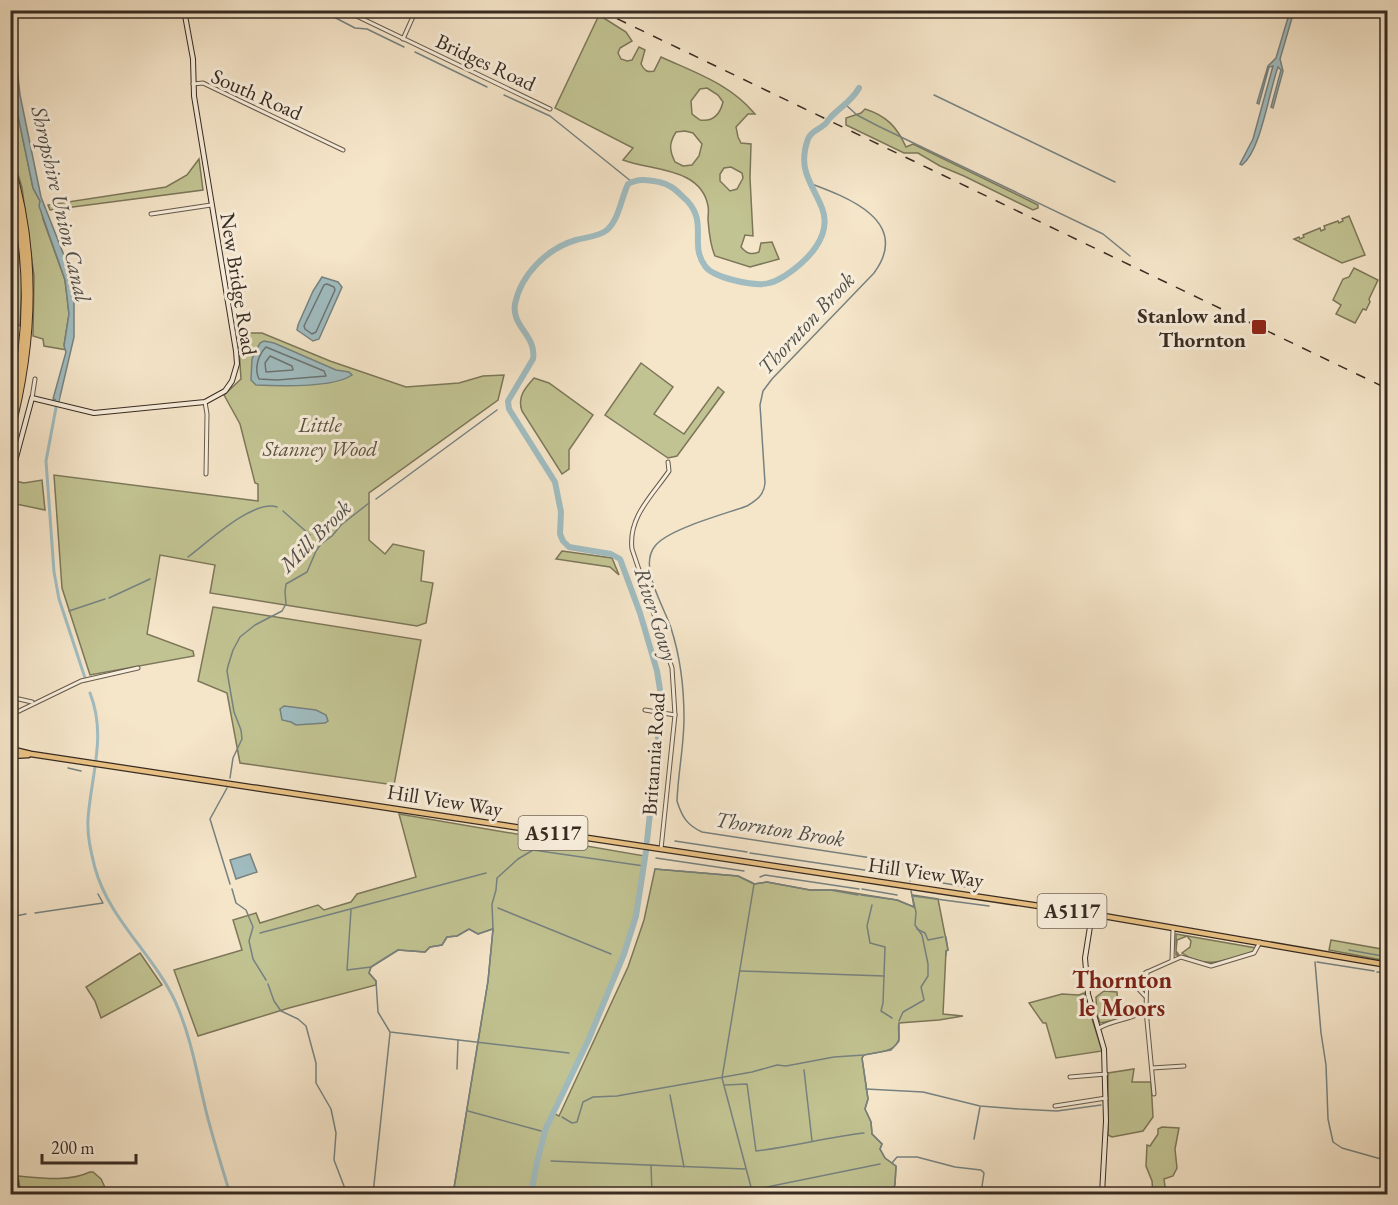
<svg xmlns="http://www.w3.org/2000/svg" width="1398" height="1205" font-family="'EB Garamond',serif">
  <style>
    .green { fill: #c2c392; stroke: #7c775a; stroke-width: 1.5; fill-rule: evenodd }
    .water { fill: #a0bcc0; stroke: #768281; stroke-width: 1.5 }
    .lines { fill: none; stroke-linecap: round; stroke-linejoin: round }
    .shore { stroke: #6c7471; stroke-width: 1.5 }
    .stream { stroke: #768281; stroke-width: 1.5 }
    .canal { stroke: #a0bcc0; stroke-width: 3 }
    .river { stroke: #a0bcc0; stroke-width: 6 }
    .street-casing { stroke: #665a4c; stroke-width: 5 }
    .secondary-casing { stroke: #372b22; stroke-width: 6 }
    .primary-casing { stroke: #372b22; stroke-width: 7 }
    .highway-casing { stroke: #372b22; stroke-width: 8 }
    .street { stroke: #f8eedc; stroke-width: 3 }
    .secondary { stroke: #f8eedc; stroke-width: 4 }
    .primary { stroke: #eac284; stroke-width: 4.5 }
    .highway { stroke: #eac284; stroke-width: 6 }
    .rail { stroke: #372b22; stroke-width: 1.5; stroke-dasharray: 10 10; stroke-linecap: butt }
    .poi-dot { fill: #8f2418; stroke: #f8eedc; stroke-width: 2 }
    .labels { text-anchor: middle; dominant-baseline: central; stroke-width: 6; stroke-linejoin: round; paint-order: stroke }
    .shield { fill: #f8eedc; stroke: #71665a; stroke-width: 1.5 }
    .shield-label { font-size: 20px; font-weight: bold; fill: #372b22 }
    .street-label { font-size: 21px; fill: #372b22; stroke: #f8eedc }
    .poi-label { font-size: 21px; font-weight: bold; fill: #372b22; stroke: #f8eedc; text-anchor: end }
    .park-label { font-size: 21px; font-style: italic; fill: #5a513e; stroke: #f8eedc }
    .water-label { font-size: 22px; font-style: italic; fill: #514f4a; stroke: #f8eedc }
    .quarter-label { font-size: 24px; font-weight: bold; fill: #7a1f14; stroke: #f8eedc }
  </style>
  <rect width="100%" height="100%" fill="#f5e5c9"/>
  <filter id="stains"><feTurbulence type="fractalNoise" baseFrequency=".00333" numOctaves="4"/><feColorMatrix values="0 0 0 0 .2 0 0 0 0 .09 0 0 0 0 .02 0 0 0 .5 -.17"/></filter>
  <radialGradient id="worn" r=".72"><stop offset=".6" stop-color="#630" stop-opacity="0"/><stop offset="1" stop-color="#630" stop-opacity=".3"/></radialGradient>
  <!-- green -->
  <g class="green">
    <path d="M599,15L626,32L632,41L620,48L618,53L621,59L627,61L632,60L639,47L645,50L641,64C644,70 647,73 654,71L661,57C696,73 730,84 755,114H748L736,127L738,137L741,143L751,144L750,178L753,236L745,235L741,247C747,254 751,255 759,252L761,243L772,242L779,259L750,267L715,256C710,245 709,232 708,220C708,215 709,210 708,206C701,167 651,171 623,160L633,148L555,108ZM707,88L718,95L723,102C720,114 713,122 700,120L692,114L691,101L700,89ZM685,131L693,133L702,144L699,156L692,165L683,166L675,162C669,150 669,143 676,132ZM731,167L742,173L743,178L737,189L730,191L720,181V174L724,168Z"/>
    <path d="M10,75L33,188L40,201L43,219L65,280L69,314L64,345L67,350L44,346L43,339L33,336L34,276L22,188L11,151Z"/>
    <path d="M865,109C887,116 897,127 906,147L913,144L1030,201L1038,205V208L1033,210L964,176L940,166L918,153H904L846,125V118L861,113Z"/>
    <path d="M199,159L203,190L50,210L48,205L166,187L187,175Z"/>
    <path d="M10,196L22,276L20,326L11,322V261L15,258L11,222Z"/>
    <path d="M1349,216L1365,255L1342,263L1294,239L1299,237L1300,239L1304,237L1303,235L1320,228L1321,231L1325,229L1324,226L1338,221L1339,223L1343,221L1342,219Z"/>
    <path d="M1354,268L1378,280L1369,299L1370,302L1366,310L1363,309L1355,323L1336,314L1341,305L1333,300L1343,279L1349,277Z"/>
    <path d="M238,333H262L330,361L406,387L459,383L483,376L504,375L498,400L369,493V540L385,554L393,544L424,551L421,581L433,583L426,623L417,626L210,593L215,565L160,555L147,634L193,651L194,656L90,675L62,588L54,475L258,501V484L255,483L240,424L224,395L241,379Z"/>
    <path d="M641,363L673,387L654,414L684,434L718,387L724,392L677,456L668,458L605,415Z"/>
    <path d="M534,378L549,383L593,415L569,450V469L562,474L522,411C517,397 525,388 534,378Z"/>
    <path d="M42,480L45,510L11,503L15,481L24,483Z"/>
    <path d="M562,551L612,558L619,575L610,567L556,559Z"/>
    <path d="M213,607L421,640L394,785L240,763L227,693L198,681Z"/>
    <path d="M399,814L645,856L636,916L624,954L588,1041L553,1113L559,1116L628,967L644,920L655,869L738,876L754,884L767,882L810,890H835L897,900L914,907L912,895L938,899L948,950L946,951L943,1014L963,1016L939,1020L899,1023C898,1028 899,1033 899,1038C897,1053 876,1052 864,1055L862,1058L868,1099L865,1109L871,1122L872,1134L882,1144L880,1149L885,1158L896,1166L895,1184L892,1194H453L488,981L493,929L478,934L469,929L457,936L447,937L442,945L430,947L425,952L398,950L371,967L369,973L376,981V985L289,1008L198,1036L174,970L242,950L233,920L256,913L260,923L318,905L324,910L351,902L357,894L416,877Z"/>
    <path d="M1176,934L1256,948V949L1253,952C1227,960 1206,970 1182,953L1190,947L1191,941L1187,936L1177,940L1176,951L1179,955H1176Z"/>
    <path d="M1331,940L1387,950V961L1329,950Z"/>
    <path d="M140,953L162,985L101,1018L95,1001L86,987Z"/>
    <path d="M1104,991L1117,992L1118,1005H1133V1012L1121,1019L1100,1023L1097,1014L1096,997Z"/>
    <path d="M1084,993L1102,1051L1056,1058L1046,1023H1043L1029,1003L1062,994L1079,995Z"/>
    <path d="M1134,1069L1132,1082H1151L1153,1117L1143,1131L1112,1137L1108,1135V1073Z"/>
    <path d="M1162,1127L1179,1128L1175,1149L1177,1168L1173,1176L1164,1179L1166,1194H1153L1152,1181L1146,1166L1147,1145L1150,1146L1158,1134V1129Z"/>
    <path d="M90,1172H93L101,1179L108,1194H21L18,1176C41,1178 69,1182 90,1172Z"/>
  </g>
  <!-- water -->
  <g class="water">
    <path d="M1290,11H1294L1280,59L1283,71L1273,108L1271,107L1281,70L1278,67C1269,91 1261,151 1242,165L1240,164L1253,139L1273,66L1269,67L1259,104L1257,103L1268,66L1276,58Z"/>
    <path d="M11,13L20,95L41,197L69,268L74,289V337L59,401L53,399L66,352L64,346L69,314L65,280L39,206L40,201L33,188L13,92L10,75Z"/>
    <path d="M322,277L338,282L342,287L319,339L313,341L297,330L298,325L313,291Z"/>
    <path d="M264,341L274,343L336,370L349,372L352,375C334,388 278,386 256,385L251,380L252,359L260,343Z"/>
    <path d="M284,706L316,710L326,715L328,721L325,723L296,725L291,722L282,720L280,709Z"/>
    <path d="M250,854L257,872L236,879L230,860Z"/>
  </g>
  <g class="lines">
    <!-- shore -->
    <g class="shore">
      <path d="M327,284L334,287L335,290L316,332L312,334L305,329L304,326L324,285Z"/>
      <path d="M266,347L324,371L326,376L277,380L259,379C254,369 258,355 266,347Z"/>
      <path d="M270,356L292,366L293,370L266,372L265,363Z"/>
    </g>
    <!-- stream -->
    <g class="stream">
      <path d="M319,10L324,13"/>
      <path d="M330,15L355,28L367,29L404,47"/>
      <path d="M415,52L487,87"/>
      <path d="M504,95L550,116L632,182"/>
      <path d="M934,95L1115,182"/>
      <path d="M846,105L857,115L878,126L1103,234L1130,256"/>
      <path d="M809,183C847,197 912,221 874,273L772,379L763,391L760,405L765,483C764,495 757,500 747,506C725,514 668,529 655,546C638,567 664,606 671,628C680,656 684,688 684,718C684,746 678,773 677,801C682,817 687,825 702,832L898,862L906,866L910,881"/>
      <path d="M376,499L497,410"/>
      <path d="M283,511L310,535"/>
      <path d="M188,557C207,543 253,499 277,507"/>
      <path d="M109,598L150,579"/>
      <path d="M69,611L105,599"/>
      <path d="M68,768L81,771"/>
      <path d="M230,778L233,758L242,739L241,730L234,712L227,671L228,666L233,650L240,637L255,625L282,611L286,604L285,592L286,584L307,572L316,551L321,544L332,536L341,525L369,503"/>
      <path d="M227,788L210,819L230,884"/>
      <path d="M675,841L747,852"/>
      <path d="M750,853L898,875"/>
      <path d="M656,858L744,871"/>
      <path d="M655,869L738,876L753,883"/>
      <path d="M760,877L765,875L859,889"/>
      <path d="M920,879L972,888"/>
      <path d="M232,889L236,903L246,910L253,927L249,941L253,959L266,980"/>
      <path d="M862,889L897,895"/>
      <path d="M861,895L897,900L914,907"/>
      <path d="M913,896L989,906"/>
      <path d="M872,905L867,926L870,943L885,947L883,1003L881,1011L892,1018"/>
      <path d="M498,908L611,954"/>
      <path d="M351,910L347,970L371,967L398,950L425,952L430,947L442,945L447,937L457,936L469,929L478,934L492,929"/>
      <path d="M35,913L103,903L98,894"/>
      <path d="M10,917L26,914"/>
      <path d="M917,929L925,933L928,940L943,937"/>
      <path d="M260,933L486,873"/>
      <path d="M1349,950L1388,957"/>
      <path d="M946,955V951L948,950L946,937"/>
      <path d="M1315,962L1321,1033L1326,1065L1328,1119L1333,1142L1342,1148L1388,1161"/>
      <path d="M1317,962L1374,971"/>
      <path d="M371,967L369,973L376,981L378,1012L390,1032L569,1053"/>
      <path d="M740,971L884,976"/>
      <path d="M1377,972L1388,973"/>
      <path d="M268,984L274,1001L281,1011L298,1019L306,1026L316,1063V1083L331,1109L336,1133L334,1160L347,1194"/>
      <path d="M899,1021L903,1012L924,1000L921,987L928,976V964L922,935L915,925L916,912L911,891"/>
      <path d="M862,1058L868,1099L865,1109L871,1122L872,1134L882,1144L880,1149L885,1158L896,1166L895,1184L892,1194"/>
      <path d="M457,1069L458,1040"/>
      <path d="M804,1070L812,1141"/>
      <path d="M725,1085L747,1084L756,1151C792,1147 828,1137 864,1133"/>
      <path d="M866,1089L923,1092L980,1106L1019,1109L1057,1111L1101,1105"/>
      <path d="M670,1095L684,1167"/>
      <path d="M468,1111L541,1131"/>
      <path d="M562,1117L572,1123L577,1122L583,1102L593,1097L617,1096L752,1072L777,1065L786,1066L834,1057L864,1055L891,1050L899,1041V1025"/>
      <path d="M974,1139L980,1107"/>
      <path d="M551,1161L745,1169"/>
      <path d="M892,1163L897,1157H917L955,1167L981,1170L984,1173L981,1193"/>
      <path d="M651,1165L652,1194"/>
      <path d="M752,1190L880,1164"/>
      <path d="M373,1194L390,1033"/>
      <path d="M453,1194L488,981L493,929L492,904L496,890L497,878L518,859L533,850L644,866"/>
      <path d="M751,1194V1187L722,1078L754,884L767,882L810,890H830L858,895"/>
    </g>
    <!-- canal -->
    <g class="canal">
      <path d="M58,397L46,461L54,572L59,599L86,681"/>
      <path d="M90,693C107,736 91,775 88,819C87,836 91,852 95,868C109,919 153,954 175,1001C191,1036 197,1074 206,1111C213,1139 222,1167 230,1194"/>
    </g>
    <!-- river -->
    <g class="river">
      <path d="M647,841L662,702L657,671L640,613L620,559L611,554L569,547L563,541L560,534L561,512L555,482L509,409L508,401L533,359C537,336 511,326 515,304C521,274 548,248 576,240C587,237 598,237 607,230C619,219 621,199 628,184C638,178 648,180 659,182C669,184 675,189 682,196C711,220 688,243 705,266C713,278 756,287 769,283C775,282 781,278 786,275C807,261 833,236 822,208C812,183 797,170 808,139C811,131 818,130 824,125C830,120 825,123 830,118C840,107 852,101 859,88"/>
      <path d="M531,1194L537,1162L546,1128L588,1041L624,954L636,916L646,851"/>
    </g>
    <!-- street casing -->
    <g class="street-casing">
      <g id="street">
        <path d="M344,10L550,109"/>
        <path d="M403,39L416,10"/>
        <path d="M193,84L203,83L343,150"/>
        <path d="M151,214L211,205"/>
        <path d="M32,398L35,379"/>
        <path d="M205,402L207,414L206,474"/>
        <path d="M10,697L32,702"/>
        <path d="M645,710L675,715"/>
        <path d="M17,712L81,681L138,668"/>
        <path d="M661,849L675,715L672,668L632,549C628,517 652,496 669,471L668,462"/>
        <path d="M1172,960L1173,929"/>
        <path d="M1145,996L1133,983L1134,980L1147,972"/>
        <path d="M1099,1028C1114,1019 1132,1020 1146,1010"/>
        <path d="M1152,1068L1184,1066"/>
        <path d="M1070,1077L1106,1074"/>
        <path d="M1154,1094L1146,1010L1147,972L1181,957L1211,966L1254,953L1260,942"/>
        <path d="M1055,1106L1106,1098"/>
      </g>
    </g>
    <!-- secondary casing -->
    <g class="secondary-casing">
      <g id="secondary">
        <path d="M10,480L32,398L94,413L205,402L225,391L232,381L237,364L236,351L194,96L193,59L184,10"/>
        <path d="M10,684V689"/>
        <path d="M1092,914L1085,958L1088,994L1104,1049L1106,1121L1102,1194"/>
        <path d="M10,1156L18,1194"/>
      </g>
    </g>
    <!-- primary casing -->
    <g class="primary-casing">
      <g id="primary">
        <path d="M10,749L31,754L1092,914L1388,965"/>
        <path d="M10,756L28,755"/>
      </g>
    </g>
    <!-- highway casing -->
    <g class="highway-casing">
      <g id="highway">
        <path d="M10,162C38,252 34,345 10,434"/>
        <path d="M10,183C30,258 29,337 10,413"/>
      </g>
    </g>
    <!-- street -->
    <use href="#street" class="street"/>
    <!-- secondary -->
    <use href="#secondary" class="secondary"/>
    <!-- primary -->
    <use href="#primary" class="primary"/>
    <!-- highway -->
    <use href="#highway" class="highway"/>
    <!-- rail -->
    <path class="rail" d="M599,10L1388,389"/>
  </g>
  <!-- markers -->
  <rect class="poi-dot" x="1251" y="319" width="16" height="16" rx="3"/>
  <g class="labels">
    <!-- shield labels -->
    <g class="shield">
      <rect x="518.5" y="816" width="69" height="34" rx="4.5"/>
      <rect x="1037.5" y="894" width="69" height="34" rx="4.5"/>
    </g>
    <g class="shield-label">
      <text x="553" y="833">A5117</text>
      <text x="1072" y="911">A5117</text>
    </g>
    <!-- street labels -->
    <g class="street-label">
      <text transform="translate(486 62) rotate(25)">Bridges Road</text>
      <text transform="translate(257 94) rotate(24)">South Road</text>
      <text transform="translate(239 284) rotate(81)">New Bridge Road</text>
      <text transform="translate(653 754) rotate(-86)">Britannia Road</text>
      <text transform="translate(445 800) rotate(9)">Hill View Way</text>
      <text transform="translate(926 872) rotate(8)">Hill View Way</text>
    </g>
    <!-- poi labels -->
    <g class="poi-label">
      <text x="1246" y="315">Stanlow and<tspan x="1246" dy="24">Thornton</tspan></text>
    </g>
    <!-- park labels -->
    <g class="park-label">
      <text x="320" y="424">Little<tspan x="320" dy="24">Stanney Wood</tspan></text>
    </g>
    <!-- water labels -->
    <g class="water-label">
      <text transform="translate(61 204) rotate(77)">Shropshire Union Canal</text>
      <text transform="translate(806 323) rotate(-47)">Thornton Brook</text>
      <text transform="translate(315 536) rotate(-45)">Mill Brook</text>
      <text transform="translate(656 614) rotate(72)">River Gowy</text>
      <text transform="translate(780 829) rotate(9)">Thornton Brook</text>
    </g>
    <!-- quarter labels -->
    <g class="quarter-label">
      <text x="1122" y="979">Thornton<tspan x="1122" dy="28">le Moors</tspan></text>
    </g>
  </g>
  <!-- margin -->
  <rect width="1398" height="1205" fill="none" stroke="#f5e5c9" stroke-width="36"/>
  <rect x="12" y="12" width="1374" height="1181" fill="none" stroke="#372b22" stroke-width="3"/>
  <rect x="18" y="18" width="1362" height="1169" fill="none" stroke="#372b22" stroke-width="1.5"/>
  <!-- scale -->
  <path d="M42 1154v9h94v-9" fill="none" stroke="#372b22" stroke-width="3"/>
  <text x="51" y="1154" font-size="18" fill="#372b22" stroke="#f8eedc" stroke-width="4.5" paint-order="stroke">200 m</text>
  <rect width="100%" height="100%" filter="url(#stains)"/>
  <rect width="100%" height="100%" fill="url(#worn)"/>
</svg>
